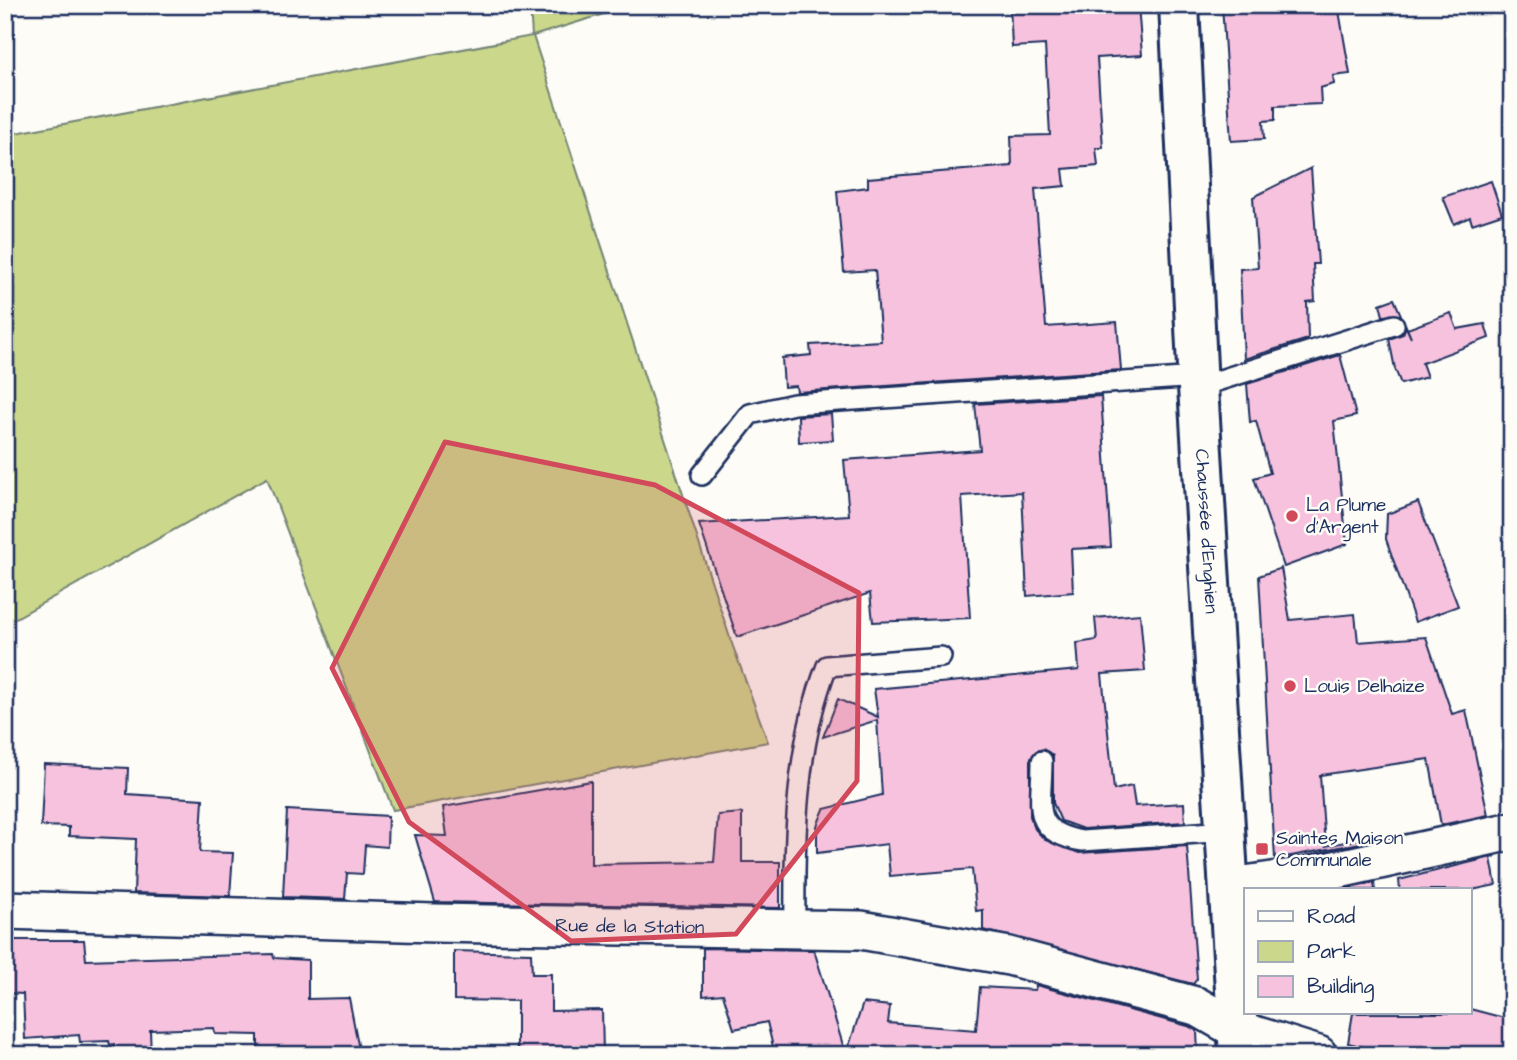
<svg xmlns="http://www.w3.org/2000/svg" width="1517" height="1060" font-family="'Architects Daughter',sans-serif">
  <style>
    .green { fill: #cbd78a; stroke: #738374; stroke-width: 2 }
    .building { fill: #f7c2de; stroke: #1b2f5e; stroke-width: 2 }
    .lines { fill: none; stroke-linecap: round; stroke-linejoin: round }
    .lane-casing { stroke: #1b2f5e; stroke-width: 24 }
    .street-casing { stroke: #1b2f5e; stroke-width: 42 }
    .primary-casing { stroke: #1b2f5e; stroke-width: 44 }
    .lane { stroke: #fdfcf7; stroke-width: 19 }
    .street { stroke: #fdfcf7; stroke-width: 37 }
    .primary { stroke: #fdfcf7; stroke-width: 38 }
    .marked { fill: #d1495b; fill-opacity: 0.2; stroke: #d1495b; stroke-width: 5; stroke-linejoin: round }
    .poi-dot { fill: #d1495b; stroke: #fdfcf7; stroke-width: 2.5 }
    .labels { text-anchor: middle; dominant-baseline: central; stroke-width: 5; stroke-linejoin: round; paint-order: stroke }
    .poi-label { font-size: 19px; fill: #1b2f5e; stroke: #fdfcf7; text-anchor: start }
    .street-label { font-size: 19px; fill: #1b2f5e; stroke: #fdfcf7 }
  </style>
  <rect width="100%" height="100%" fill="#fdfcf7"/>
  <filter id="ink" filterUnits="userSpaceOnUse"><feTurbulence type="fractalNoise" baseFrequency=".0143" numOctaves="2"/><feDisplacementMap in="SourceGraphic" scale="14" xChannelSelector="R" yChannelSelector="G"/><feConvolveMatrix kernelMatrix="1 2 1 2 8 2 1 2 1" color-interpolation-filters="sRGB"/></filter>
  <g filter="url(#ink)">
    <!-- green -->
    <path class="green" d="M530,5H633L533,36L731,641L768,742L393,810L267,478L5,624V138L16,133L532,36Z"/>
    <!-- building -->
    <g class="building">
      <path d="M1010,5H1138L1142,55L1097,58L1103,148H1096L1098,166L1063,169L1065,186L1035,189L1046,327L1117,322L1121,370L797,392L796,386L784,387L782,358L811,355L810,345L881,341L875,270L844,272L837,191L868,187V178L1012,166L1011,136L1050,135L1045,45L1012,47Z"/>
      <path d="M1222,5H1338L1350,74L1333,76L1334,84L1320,88L1321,104L1275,106V120L1263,121L1264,139L1231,141Z"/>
      <path d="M1311,168L1318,264H1313L1315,301L1307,302L1308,339L1244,359L1240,269L1258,268L1253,197Z"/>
      <path d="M1491,181L1502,214L1472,224L1470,217L1454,224L1443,197Z"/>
      <path d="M1394,299L1401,315L1383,316L1380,304Z"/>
      <path d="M1451,313L1457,329L1485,324L1489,338L1422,363L1427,377L1401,384L1395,369L1389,339L1403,334L1406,326L1411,338L1407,329Z"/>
      <path d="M1340,355L1356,416L1334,421L1347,544L1284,567L1254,478L1270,473L1256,421L1250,422L1247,384Z"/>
      <path d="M1101,396L1111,547L1071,549L1073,592L1027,596L1022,492L962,496L970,618L873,622L870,593L737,637L699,524L849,515L844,460L980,450L975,404Z"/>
      <path d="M831,414L833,440L799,442L798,416Z"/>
      <path d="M1418,502L1458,606L1415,622L1386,539L1387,514Z"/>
      <path d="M1281,568L1290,620L1355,614L1358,642L1426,637L1452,714L1466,710L1488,815L1441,825L1429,759L1320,775L1325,846L1366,838V842L1275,859L1259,576Z"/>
      <path d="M1140,614L1145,671L1102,674L1114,790L1132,786L1135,806L1184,803L1185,822L1083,829L1061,821L1053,803V756L1043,749L1036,751L1030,760V816L1035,829L1045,840L1079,853L1187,846L1197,979L1193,984L983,930V910L976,911L972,869L890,876L887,844L817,853V826L824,809L882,795L877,720L823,737L838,699L878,717L874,689L1079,670L1077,643L1097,640L1095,618Z"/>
      <path d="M44,764L128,768L127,794L203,799L200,852L233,853L230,896L134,893L136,839L69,836V827L41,826Z"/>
      <path d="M591,781V864L714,862L718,815L742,813V862H780V908L435,902L415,835L447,836L443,807Z"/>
      <path d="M287,810L388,816L387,847L365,845L363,874L347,873L345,899L283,897Z"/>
      <path d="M1496,856L1491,858L1496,885L1472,890H1400L1399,880Z"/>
      <path d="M1374,883L1375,890H1340Z"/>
      <path d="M5,940H84L86,960L273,954L274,958L308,960V999L349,998L360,1055H258V1035L215,1034L214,1028L150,1030L151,1055H114V1044L110,1045L109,1041L80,1042L79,1035L25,1039L23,994L5,993Z"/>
      <path d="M703,948L814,950L846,1055H775L767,1022L734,1029L723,994L703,996Z"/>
      <path d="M454,951L531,953L532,974H551V1011L602,1010L603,1053L517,1055V1001L454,1000Z"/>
      <path d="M1036,985L1188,1026L1197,1031L1198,1055H846L863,1003L890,1006L888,1023L976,1030L980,987L1035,990Z"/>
      <path d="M1470,1009L1512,1020V1055H1397L1348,1043L1353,1013H1470Z"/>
    </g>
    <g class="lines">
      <!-- lane casing -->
      <g class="lane-casing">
        <g id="lane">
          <path d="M1198,387L1394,325"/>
          <path d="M702,475L750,414L794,404L1198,377"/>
          <path d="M1042,761C1042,806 1029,832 1082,841L1227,831"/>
          <path d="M795,928C794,841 795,747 827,666L941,657"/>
        </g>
      </g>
      <!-- street casing -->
      <g class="street-casing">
        <g id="street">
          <path d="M1231,887L1307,876L1512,831"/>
          <path id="s1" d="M5,910L434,923L861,930L1009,956L1196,1006L1238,1030L1318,1055"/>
        </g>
      </g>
      <!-- primary casing -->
      <g class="primary-casing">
        <g id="primary">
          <path id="s2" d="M1179,5L1198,387L1239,1055"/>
        </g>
      </g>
      <!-- lane -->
      <use href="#lane" class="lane"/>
      <!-- street -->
      <use href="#street" class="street"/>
      <!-- primary -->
      <use href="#primary" class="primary"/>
    </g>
  </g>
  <!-- marked area -->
  <path class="marked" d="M445,442L655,485L859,593L857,781L736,934L571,941L409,822L332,668Z"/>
  <!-- markers -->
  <g class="poi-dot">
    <circle cx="1292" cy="516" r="7"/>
    <circle cx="1290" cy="686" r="7"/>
    <rect x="1255" y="842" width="14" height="14" rx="3.5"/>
  </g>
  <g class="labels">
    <!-- poi labels -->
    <g class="poi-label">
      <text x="1306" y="505">La Plume<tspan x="1306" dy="22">d'Argent</tspan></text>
      <text x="1304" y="686">Louis Delhaize</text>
      <text x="1276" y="838">Saintes Maison<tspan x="1276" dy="22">Communale</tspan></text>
    </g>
    <!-- street labels -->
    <g class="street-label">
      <text stroke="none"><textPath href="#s2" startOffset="527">Chaussée d'Enghien</textPath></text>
      <text stroke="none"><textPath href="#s1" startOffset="625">Rue de la Station</textPath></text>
    </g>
  </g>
  <!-- margin -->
  <rect width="1517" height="1060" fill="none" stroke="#fdfcf7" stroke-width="28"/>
  <rect x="14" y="14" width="1489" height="1032" fill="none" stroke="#1b2f5e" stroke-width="2.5" filter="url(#ink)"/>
  <!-- legend -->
  <rect x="1244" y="888" width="228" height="126" fill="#fdfcf7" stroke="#a3aaba" stroke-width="2"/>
  <rect x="1258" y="911" width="35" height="10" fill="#fdfcf7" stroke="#a3aaba" stroke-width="2"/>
  <text x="1307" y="923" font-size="21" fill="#1b2f5e">Road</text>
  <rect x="1258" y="941" width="35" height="21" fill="#cbd78a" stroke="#a3aaba" stroke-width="2"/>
  <text x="1307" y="958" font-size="21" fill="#1b2f5e">Park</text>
  <rect x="1258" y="976" width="35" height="21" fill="#f7c2de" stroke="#a3aaba" stroke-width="2"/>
  <text x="1307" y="993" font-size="21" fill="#1b2f5e">Building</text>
</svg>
